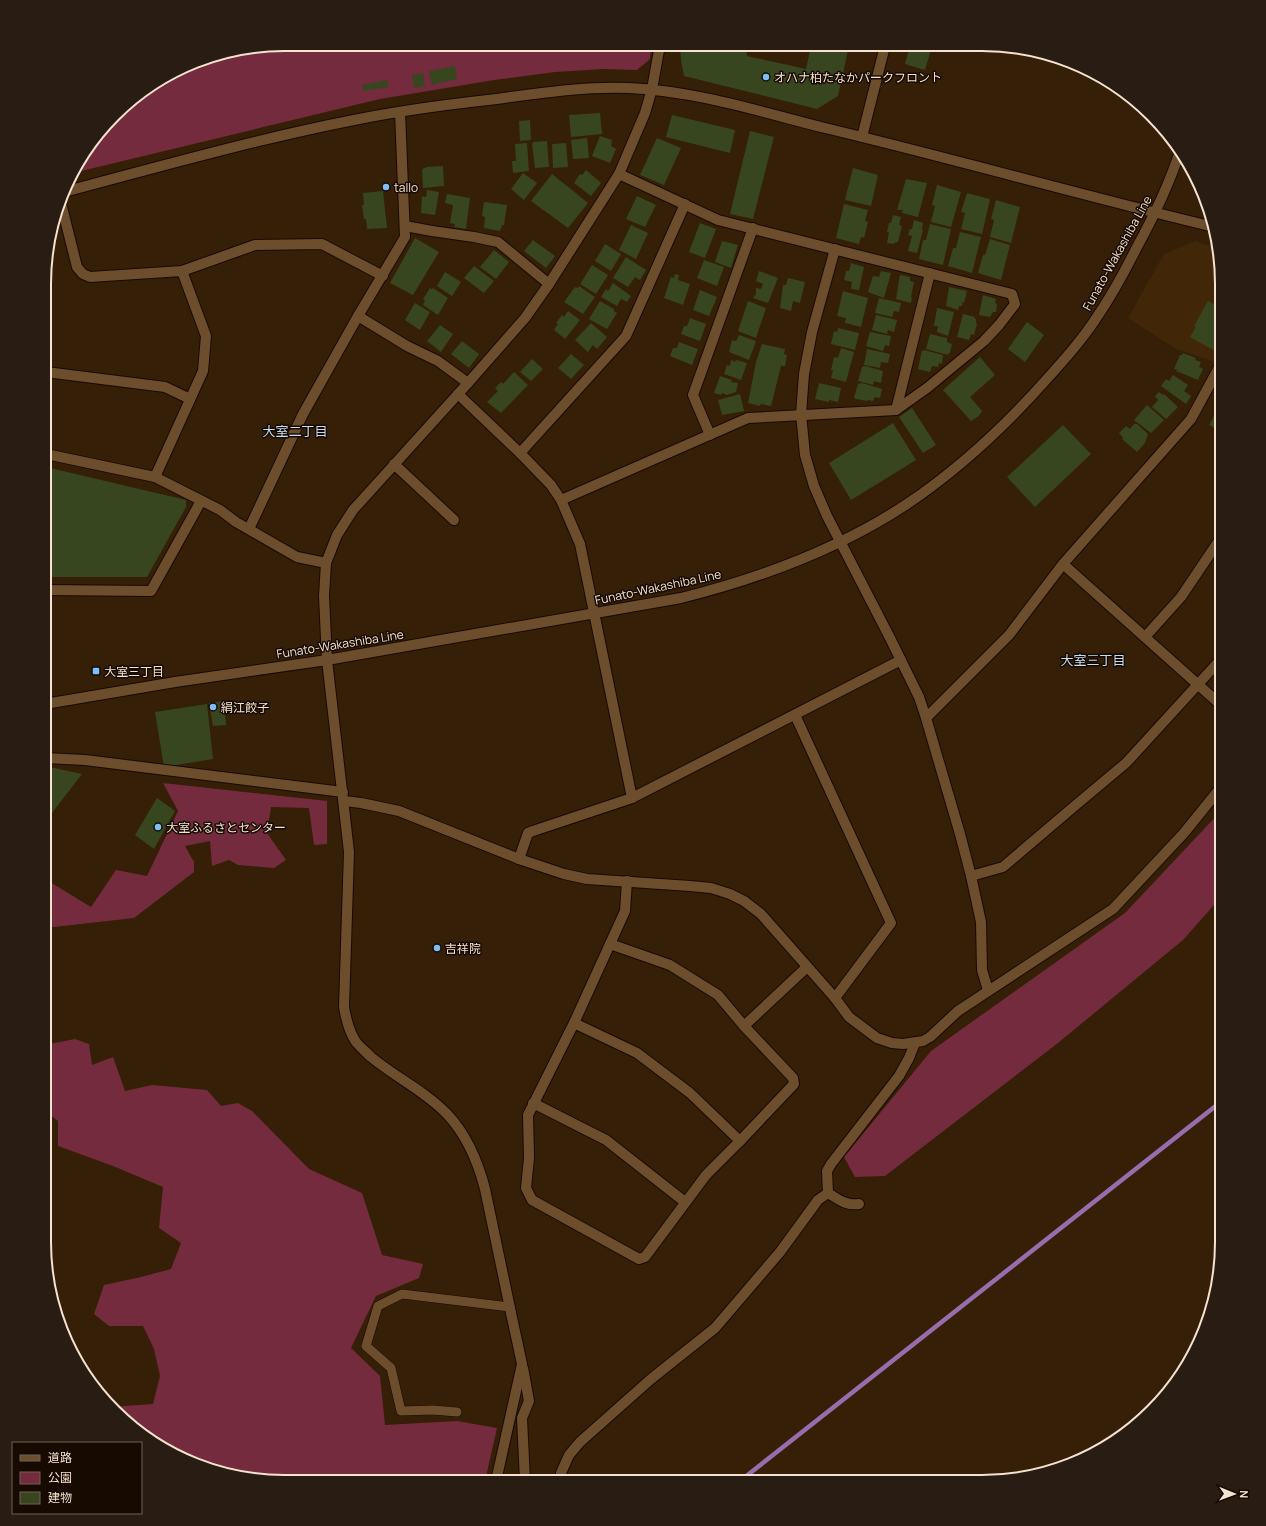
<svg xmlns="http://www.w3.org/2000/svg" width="1266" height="1526" font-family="Manrope,'Noto Sans JP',sans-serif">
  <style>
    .built { fill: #412707 }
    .green { fill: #742b3e }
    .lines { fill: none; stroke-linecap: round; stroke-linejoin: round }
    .stream { stroke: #996dad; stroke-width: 4.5 }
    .building { fill: #37461f }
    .service-casing { stroke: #190a00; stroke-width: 10 }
    .minor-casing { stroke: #190a00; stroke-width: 12 }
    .tertiary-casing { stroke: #190a00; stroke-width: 12 }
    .service { stroke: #6c4e2d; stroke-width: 9 }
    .minor { stroke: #6c4e2d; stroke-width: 10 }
    .tertiary { stroke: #6c4e2d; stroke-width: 10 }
    .poi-dot { fill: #7dbef9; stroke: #170b01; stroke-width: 1.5 }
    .labels { text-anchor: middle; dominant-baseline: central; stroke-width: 3; stroke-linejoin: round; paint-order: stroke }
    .poi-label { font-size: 12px; fill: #f5e2d0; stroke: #170b01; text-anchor: start }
    .street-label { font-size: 12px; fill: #f5e2d0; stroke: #170b01 }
    .neighbourhood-label { font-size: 13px; fill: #c6ddf4; stroke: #170b01 }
    .rim { fill: none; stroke: #f5e2d0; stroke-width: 2 }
  </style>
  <rect width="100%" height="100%" fill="#351f06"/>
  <!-- built -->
  <path class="built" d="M1196,241L1202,244L1217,247L1222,284V349L1215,362L1176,349L1128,318L1164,254Z"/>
  <!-- green -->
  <g class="green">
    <path d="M284,44L651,45L650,59L637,70L603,69L555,72L494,80L380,99L73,173L76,164L126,103L207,57Z"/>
    <path d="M163,783L327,801V844L314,845L309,808L271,807L267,833L286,860L274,868L238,865L229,860L212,866L210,841L185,846L194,862V872L134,918L45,928V879L91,907L116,870L147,876L178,811Z"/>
    <path d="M1222,810V896L1183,940L1058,1043L885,1176L855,1177L844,1157L931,1051L1125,913Z"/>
    <path d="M75,1039L89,1044L92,1065L113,1057L125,1091L152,1085L207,1090L221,1106L238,1103L252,1111L309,1169L362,1193L382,1255L423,1264L419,1278L376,1296L351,1348L380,1376L385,1425L457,1421L497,1428L485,1481H268L207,1469L164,1450L114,1412L111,1407L153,1404L160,1376L154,1349L143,1326H109L94,1314L104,1285L141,1277L171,1269L181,1243L159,1228L163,1187L113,1166L58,1146V1121L44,1110V1045Z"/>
  </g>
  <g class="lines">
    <!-- stream -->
    <path class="stream" d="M740,1481L1222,1101"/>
  </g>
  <!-- building -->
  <g class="building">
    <path d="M680,45H746L747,56L806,69L811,46H849L838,96L817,109L684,76L681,60Z"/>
    <path d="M910,46H932L925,70L905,64Z"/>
    <path d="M455,66L457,79L432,85L429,71Z"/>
    <path d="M423,73L425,86L414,88L412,75Z"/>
    <path d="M387,80L389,87L363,91L362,85Z"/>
    <path d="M600,113L602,134L571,137L569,115Z"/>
    <path d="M672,115L735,130L730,153L666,137Z"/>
    <path d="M530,120L531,140L520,141L519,121Z"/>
    <path d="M750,131L774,137L753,219L730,214Z"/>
    <path d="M600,136L612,140L611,146L616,149L610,163L592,156Z"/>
    <path d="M587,138L589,158L573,159L571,140Z"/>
    <path d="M657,138L681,148L664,185L640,175Z"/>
    <path d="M547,141L549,167L535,168L532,144L533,142Z"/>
    <path d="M527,143L529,171L513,173L512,161H516L515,144Z"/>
    <path d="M566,143L568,167L553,168L552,144Z"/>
    <path d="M443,166L444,186L423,188L422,169L427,167Z"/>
    <path d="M853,168L878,175L871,206L845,200Z"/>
    <path d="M586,170L601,183L591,196L574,183L580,174L582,175Z"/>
    <path d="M523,173L537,183L524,200L511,189Z"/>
    <path d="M552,174L588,203L568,228L531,201Z"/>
    <path d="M906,179L927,183L918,217L902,213L903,210H897Z"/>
    <path d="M937,185L961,192L951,227L931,222L935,206L932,205Z"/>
    <path d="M427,190L439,192L435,215L421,213L422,196L426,197Z"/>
    <path d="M383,191L387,228L367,229L366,219H364L362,205H364L363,193Z"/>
    <path d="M967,193L990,199L982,234L961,229L965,213L961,212Z"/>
    <path d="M447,194L470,198L466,229L454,227L455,224L450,223L453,205L445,203Z"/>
    <path d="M637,196L656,205L645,227L626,219Z"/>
    <path d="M996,200L1020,207L1011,243L990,237L994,220L991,219Z"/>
    <path d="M484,202L507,205L504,225H502L500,231L484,228L485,217L482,216Z"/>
    <path d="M844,204L868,210L865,221L868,222L864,238L861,237L859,244L836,238Z"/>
    <path d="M893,215L901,217L899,225L902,226L898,242L894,243V244L887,243L889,232H887L889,223H891Z"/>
    <path d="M914,220L923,223L922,229L923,230L917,253L908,251L912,236L908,235L910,229H912Z"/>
    <path d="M700,223L716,229L705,258L689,252Z"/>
    <path d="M930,224L951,229L943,265L919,259L923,240H926Z"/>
    <path d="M631,225L648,233L636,259L619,250Z"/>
    <path d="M960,232L981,237L972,273L948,266L953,248H956Z"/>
    <path d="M415,238L439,252L413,295L390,283Z"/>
    <path d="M990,239L1010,245L1001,280L978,273L983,255H985Z"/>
    <path d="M533,240L555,256L546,268L524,251Z"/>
    <path d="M722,241L738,245L731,268L715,262Z"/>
    <path d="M605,244L621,254L611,271L595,261Z"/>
    <path d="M494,250L509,262L496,279L480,267Z"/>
    <path d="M626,257L646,270L640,280L635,277L628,287L613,278Z"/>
    <path d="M704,260L724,267L717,286L697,278Z"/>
    <path d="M851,263L864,267L859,290L851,289L852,282L844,280L846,271H849Z"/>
    <path d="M592,265L608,275L596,294L580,284Z"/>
    <path d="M474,266L494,281L484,293L464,278Z"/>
    <path d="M759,271L778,278L768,303L753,298L756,294V288L761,289L763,284L756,281Z"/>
    <path d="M881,271L891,273L884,298L868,292L873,276L879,277Z"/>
    <path d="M445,272L461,282L452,296L437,286Z"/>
    <path d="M675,274L679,275L678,280L690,284L683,305L664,298L671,277L674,278Z"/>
    <path d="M900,275L910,277V281L914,282L911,297L912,298L911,303L896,299Z"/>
    <path d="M788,278L805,282L800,303L793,301L791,311L780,308L783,285H786Z"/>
    <path d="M613,283L631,296L627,302L621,299L617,306L601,297L606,289L608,291Z"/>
    <path d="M579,286L595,297L583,314L564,302L575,287L578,288Z"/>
    <path d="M949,287L967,291L964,303L962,302V306H959L958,310L946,306Z"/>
    <path d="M430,288L432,289L433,288L448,298L438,315L423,305L425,300L423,299Z"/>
    <path d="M700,290L717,297L709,316L693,310Z"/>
    <path d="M843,291L868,298L861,327L845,323L846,318L837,316Z"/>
    <path d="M983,295L996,299L995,303L997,304L996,312H993L990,317L979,315Z"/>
    <path d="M879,298L901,303L899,312L894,311L892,317L875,313Z"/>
    <path d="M600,301L614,309V311L617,313L607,329L589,319Z"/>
    <path d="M748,301L766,308L756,338L738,331Z"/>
    <path d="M1208,301L1222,308V339L1215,351L1190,337L1196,327L1194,326Z"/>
    <path d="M415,303L430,312L420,330L405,320Z"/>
    <path d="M937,308L954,312L948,336L937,332L938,326H934Z"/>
    <path d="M568,311L580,320L565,339L554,330L558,324L556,323L562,315L564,317Z"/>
    <path d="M963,314L975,317V319H976V323L977,324L974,335L971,334L969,340L957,337Z"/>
    <path d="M876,315L897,320L894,332L888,330L887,334L872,330Z"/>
    <path d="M690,318L706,324L700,341L681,334L684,326H687Z"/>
    <path d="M1027,322L1044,335L1025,362L1008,349Z"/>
    <path d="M591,323L607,337L597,349L593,345L588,352L575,340Z"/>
    <path d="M440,325L453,334L441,352L427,341Z"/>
    <path d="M838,328L859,333L855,350L831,344L834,331L837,332Z"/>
    <path d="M870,332L891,336L889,346L885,345L883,351L866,346Z"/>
    <path d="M930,334L947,338V342L952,344L950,353H949L948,355L926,349Z"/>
    <path d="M739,335L756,341L749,360L729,352L732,340L736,341Z"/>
    <path d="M462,341L479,354L469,368L451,354Z"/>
    <path d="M679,342L698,349L692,365L670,356L673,348H677Z"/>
    <path d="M762,344L785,349L784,354L787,355L785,366H781L771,406L761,404L760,406L748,403L756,362Z"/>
    <path d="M841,348L854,352L846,382L831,378L833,370H831L834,357L838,358Z"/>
    <path d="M867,349L890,354L888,363L881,362L880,368L864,365Z"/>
    <path d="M922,350L924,351V350L943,355L942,364L939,363L938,367L932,366L930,372L918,369Z"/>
    <path d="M1183,353L1196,358L1195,360L1201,362L1199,367L1203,369L1198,380L1176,371L1177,369H1174L1180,355H1182Z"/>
    <path d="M571,354L584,365L571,379L558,368Z"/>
    <path d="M980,357L995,375L970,397L982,411L979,416L971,421L943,390Z"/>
    <path d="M532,359L543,369L531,381L520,372Z"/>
    <path d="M731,360L735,362L736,360L747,363L741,380L724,374L727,365L730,366Z"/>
    <path d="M865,366L883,371L881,383L874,381L873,385L858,381L862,367Z"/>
    <path d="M514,372L528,385L501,413L487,402L498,391L495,388L501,382L503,384Z"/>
    <path d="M1173,375L1188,385L1184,391L1191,396L1186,404L1161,386L1166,379L1169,381Z"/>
    <path d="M720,376L732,380L731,382L738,383L736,392L727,395L722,393L721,395L714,393Z"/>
    <path d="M819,383L841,388L838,402L829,400V402L815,399Z"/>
    <path d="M862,383L882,389L880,398L875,397L873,401L868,400L867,401L856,399L854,398L858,384Z"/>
    <path d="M1159,392L1163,395L1164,394L1178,407L1166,419L1152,407L1158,400L1155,396Z"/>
    <path d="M740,394L744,411L722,415L718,400Z"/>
    <path d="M1222,400V432L1209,425Z"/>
    <path d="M1147,405L1164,420L1151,433L1134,420Z"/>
    <path d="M912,408L936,445L923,453L899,417Z"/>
    <path d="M893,423L916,460L851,500L829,463Z"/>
    <path d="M1134,424H1137L1148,434L1145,443L1137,452L1122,439L1123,438L1119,433L1126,426L1130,429Z"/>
    <path d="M1063,425L1091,454L1035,507L1007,477Z"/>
    <path d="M46,467L186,500V507L147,577H45Z"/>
    <path d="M224,701L226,725L213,726L209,703Z"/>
    <path d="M207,704L213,759L164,767L155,712Z"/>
    <path d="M45,766L82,774L45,822Z"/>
    <path d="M157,798L175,811L154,849L135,835Z"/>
  </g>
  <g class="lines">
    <!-- service casing -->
    <g class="service-casing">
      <path id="service" d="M457,1412L433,1410L401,1411L391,1368L366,1346L378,1306L402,1294L510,1307"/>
    </g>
    <!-- minor casing -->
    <g class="minor-casing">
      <g id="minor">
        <path d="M62,207L77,267L83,274L90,277L182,271L255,245L322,244L383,276"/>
        <path d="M405,226L432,231L474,237L498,242L549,284"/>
        <path d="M835,249L812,332L804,374L801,414L805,455L814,486L827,516L890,638L919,697L926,718L960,834L971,876L981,922L982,970L988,990"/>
        <path d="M358,316L407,346L438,361L468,383"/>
        <path d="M46,372L165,387L190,399"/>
        <path d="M458,394L520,453L551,485L561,500L580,544L632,798"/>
        <path d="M896,410L930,273"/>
        <path d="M710,435L693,395L753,228"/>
        <path d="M520,453L626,336L685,204"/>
        <path d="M46,454L155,477L220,510L236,522L297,557L326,563"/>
        <path d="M394,464L454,520"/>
        <path d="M155,477L203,371L206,336L182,271"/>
        <path d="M561,500L748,418L896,410L927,388L984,341L999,325L1015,304L1012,294L718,220L619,174"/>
        <path d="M249,529L303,414L358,316L405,237L400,112"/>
        <path d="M1063,564L1222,706"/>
        <path d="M45,590L151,591L201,501"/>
        <path d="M1145,637L1181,597L1222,536"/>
        <path d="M327,660L324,596L326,563L337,535L353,510L468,383L525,318L549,284L619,174L645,113L652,89L660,45"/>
        <path d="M795,715L891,923L835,998"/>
        <path d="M926,718L1009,635L1063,564L1191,419L1222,362"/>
        <path d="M45,758L85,760L343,792"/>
        <path d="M344,801L361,803L399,811L519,859L564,874L587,879L690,886L711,888L730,894L744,901L761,914L835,998L849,1017L877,1038L892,1043L903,1044L923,1041L930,1037L958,1011L1113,909L1184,833L1222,786"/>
        <path d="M519,859L528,833L533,831L632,798L901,660"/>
        <path d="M971,876L1003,867L1077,804L1126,763L1222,658"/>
        <path d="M627,881L625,911L574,1023L528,1115L529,1158L526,1188L532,1200L639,1259L645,1257L706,1175L740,1141L794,1084L793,1078L744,1026L807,967"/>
        <path d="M610,944L670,965L718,995L744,1026"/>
        <path d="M574,1023L637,1053L690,1093L740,1141"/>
        <path d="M533,1103L606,1140L685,1202"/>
        <path d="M859,1204C846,1206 838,1199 828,1193L827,1171L831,1164L899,1076L909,1058L915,1043"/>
        <path d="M523,1368L529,1401L522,1418L525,1481"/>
        <path d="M496,1481L522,1364L511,1313"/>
        <path d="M561,1481V1473L569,1455L580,1442L651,1379L715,1328L780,1252L818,1200L828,1193"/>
      </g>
    </g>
    <!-- tertiary casing -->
    <g class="tertiary-casing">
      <g id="tertiary">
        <path d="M862,137L885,46"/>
        <path d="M67,191C162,166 257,139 354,120C398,111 443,105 488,100C534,94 582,86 629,88C696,91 761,112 825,128C955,159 1084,196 1214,227"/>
        <path d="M327,660L349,852L344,1007C346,1019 349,1032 356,1042C360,1047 366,1052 371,1057C395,1077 425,1091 447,1114C466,1134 478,1162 485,1189L511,1313"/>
        <path d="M45,704L175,682L327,660L681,598C761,578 839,549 907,504C959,469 1005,426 1046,380C1064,360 1082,340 1097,317C1112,295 1125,271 1137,247C1154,216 1169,185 1180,151"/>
      </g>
    </g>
    <!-- service -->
    <use href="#service" class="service"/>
    <!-- minor -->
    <use href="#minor" class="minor"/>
    <!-- tertiary -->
    <use href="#tertiary" class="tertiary"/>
  </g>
  <!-- markers -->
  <g class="poi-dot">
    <circle cx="766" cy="77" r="4"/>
    <circle cx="386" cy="187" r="4"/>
    <rect x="92" y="667" width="8" height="8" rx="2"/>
    <circle cx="213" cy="707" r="4"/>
    <circle cx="158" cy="827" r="4"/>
    <circle cx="437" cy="948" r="4"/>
  </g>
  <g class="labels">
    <!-- poi labels -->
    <g class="poi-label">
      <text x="774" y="77">オハナ柏たなかパークフロント</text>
      <text x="394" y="187">tallo</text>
      <text x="104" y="671">大室三丁目</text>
      <text x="221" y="707">絹江餃子</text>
      <text x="166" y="827">大室ふるさとセンター</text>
      <text x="445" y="948">吉祥院</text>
    </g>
    <!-- street labels -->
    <g class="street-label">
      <text transform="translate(1117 253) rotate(-61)">Funato-Wakashiba Line</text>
      <text transform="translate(658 587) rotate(-12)">Funato-Wakashiba Line</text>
      <text transform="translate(340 644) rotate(-9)">Funato-Wakashiba Line</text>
    </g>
    <!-- neighbourhood labels -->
    <g class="neighbourhood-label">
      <text x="295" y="431">大室二丁目</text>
      <text x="1093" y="660">大室三丁目</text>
    </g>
  </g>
  <!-- crop -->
  <path d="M0 0H1266V1526H0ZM284 51H982A233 233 0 0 1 1215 284V1242A233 233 0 0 1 982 1475H284A233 233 0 0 1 51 1242V284A233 233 0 0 1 284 51Z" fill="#291c12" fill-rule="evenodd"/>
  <path class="rim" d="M284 51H982A233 233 0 0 1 1215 284V1242A233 233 0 0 1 982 1475H284A233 233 0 0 1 51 1242V284A233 233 0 0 1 284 51Z"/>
  <!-- legend -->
  <rect x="12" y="1442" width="130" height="72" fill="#170b01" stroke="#706154"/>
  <rect x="20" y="1455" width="20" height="6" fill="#6c4e2d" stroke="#706154"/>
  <text x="48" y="1462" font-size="12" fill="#f5e2d0">道路</text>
  <rect x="20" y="1472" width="20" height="12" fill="#742b3e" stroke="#706154"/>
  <text x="48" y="1482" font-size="12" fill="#f5e2d0">公園</text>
  <rect x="20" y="1492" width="20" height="12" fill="#37461f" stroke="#706154"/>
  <text x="48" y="1502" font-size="12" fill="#f5e2d0">建物</text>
  <!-- north arrow -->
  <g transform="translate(1234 1494) rotate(91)" stroke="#170b01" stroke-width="3" paint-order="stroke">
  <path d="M0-3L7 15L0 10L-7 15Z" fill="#f5e2d0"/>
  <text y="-6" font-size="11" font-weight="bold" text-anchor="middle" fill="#f5e2d0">N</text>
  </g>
</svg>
